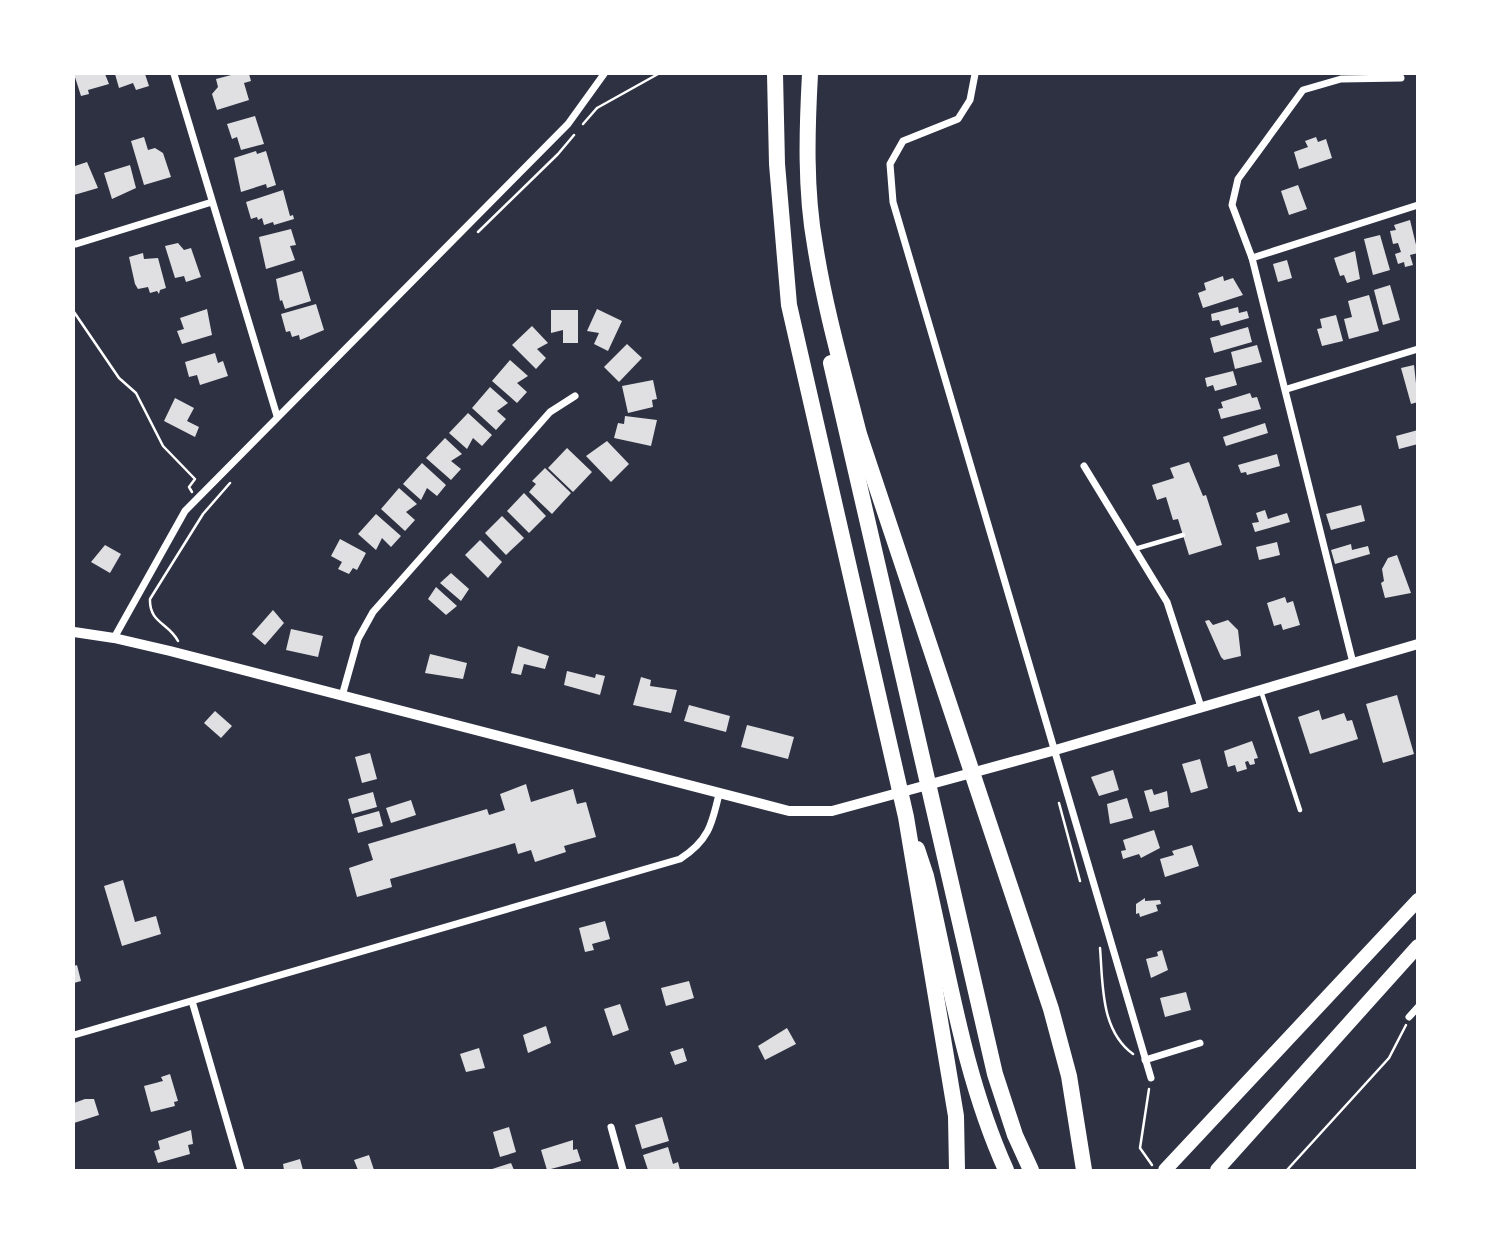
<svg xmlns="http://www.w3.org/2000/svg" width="1491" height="1244" font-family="'Archivo Narrow',sans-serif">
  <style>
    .building { fill: #e0e0e3 }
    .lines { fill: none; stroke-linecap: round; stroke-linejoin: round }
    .path { stroke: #fff; stroke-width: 2.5 }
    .service { stroke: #fff; stroke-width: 4.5 }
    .minor { stroke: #fff; stroke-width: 7 }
    .tertiary { stroke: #fff; stroke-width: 10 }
    .trunk { stroke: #fff; stroke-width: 14 }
    .motorway { stroke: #fff; stroke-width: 16 }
  </style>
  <rect width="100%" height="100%" fill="#2d3142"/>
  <!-- building -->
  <g class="building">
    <path d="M74,74H105L109,84L88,90L89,94L81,96Z"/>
    <path d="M115,74H145L149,86L136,90L133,83L119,88Z"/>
    <path d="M235,74H249L251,81L244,83L249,100L217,110L212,94L218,87L216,79Z"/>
    <path d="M255,116L264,144L241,150L237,137L232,139L227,124Z"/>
    <path d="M144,137L148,150L155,148L163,153L171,177L144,185L131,141Z"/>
    <path d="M1316,137L1318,142L1326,139L1332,158L1299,169L1294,152L1308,147L1305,141Z"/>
    <path d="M256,151L257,154L266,151L276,185L267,188L266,184L241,192L234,158Z"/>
    <path d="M87,162L98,188L74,195V170L75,166Z"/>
    <path d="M130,165L136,188L112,199L104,173Z"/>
    <path d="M1298,185L1307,209L1289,215L1281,191Z"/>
    <path d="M283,190L290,216L293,215L294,219L274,225L273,222L264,225L262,218L258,220L257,217L251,219L246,202Z"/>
    <path d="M1410,220L1418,253L1410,255L1413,265L1405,267L1404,262L1398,264L1395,254L1401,252L1398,243L1393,244L1390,231L1396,230L1394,225Z"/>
    <path d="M291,229L296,245L290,246L295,260L266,269L259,237Z"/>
    <path d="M1380,235L1390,270L1373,275L1364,239Z"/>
    <path d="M178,243L184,250L191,248L201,277L186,282L184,276L175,278L165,246Z"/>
    <path d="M1355,251L1360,279L1347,283L1344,275L1340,276L1334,258Z"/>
    <path d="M143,253L144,259L158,258L166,288L160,290L159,294L157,291L150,293L148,287L138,289L135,284L129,257Z"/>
    <path d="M1287,260L1292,278L1278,282L1273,264Z"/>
    <path d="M302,271L311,301L285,309L282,300L280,301L276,279Z"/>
    <path d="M1223,276L1224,281L1233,278L1243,295L1203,308L1198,293L1206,290L1204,283Z"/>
    <path d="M1390,285L1400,320L1383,325L1374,290Z"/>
    <path d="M1369,295L1379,331L1349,339L1344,319L1352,317L1348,301Z"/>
    <path d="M316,304L324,330L300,340L299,335L292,337L290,331L286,332L281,314Z"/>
    <path d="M1238,307L1239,313L1247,311L1249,318L1221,326L1219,320L1212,321L1211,314Z"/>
    <path d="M207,309L212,335L182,344L177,331L184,329L180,318Z"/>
    <path d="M597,309L622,321L608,351L594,344L599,333L587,331Z"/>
    <path d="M551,310H578V343H563V330L551,333Z"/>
    <path d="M1336,315L1343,341L1322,346L1317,329L1322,328L1320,319Z"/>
    <path d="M532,326L548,343L537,349L546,358L536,369L512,345Z"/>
    <path d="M1248,327L1252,342L1214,353L1210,338Z"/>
    <path d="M627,344L642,358L619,382L604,367Z"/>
    <path d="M1257,345L1262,362L1235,369L1231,352Z"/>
    <path d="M215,353L218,363L223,361L228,376L200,385L197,375L189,377L185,362Z"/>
    <path d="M510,360L528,376L517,383L527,392L517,403L492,381Z"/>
    <path d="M1414,365L1418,402L1411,404L1401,368Z"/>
    <path d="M1233,371L1237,385L1215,391L1213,385L1207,387L1205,378Z"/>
    <path d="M653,380L657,399L652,400L653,407L628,413L622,386Z"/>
    <path d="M490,387L508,403L497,411L506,419L496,430L472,408Z"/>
    <path d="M1250,393L1252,398L1257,397L1261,409L1221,419L1218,409L1223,408L1221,402Z"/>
    <path d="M175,398L194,408L187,421L199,427L195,437L164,421Z"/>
    <path d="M468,413L492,435L482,446L473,438L467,449L449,433Z"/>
    <path d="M625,416L657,420L651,446L614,438L618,423L624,424Z"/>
    <path d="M1265,423L1268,433L1226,446L1223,437Z"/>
    <path d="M1418,430V444L1399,449L1396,436Z"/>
    <path d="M445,438L462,454L451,461L461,469L451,480L426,458Z"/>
    <path d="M607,441L629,464L611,482L586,456Z"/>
    <path d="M567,448L592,472L573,492L548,468Z"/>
    <path d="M1277,454L1280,466L1247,475L1246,472L1241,473L1238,465Z"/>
    <path d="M1189,462L1203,496L1206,495L1222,545L1189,555L1178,519L1173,520L1166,497L1157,500L1152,485L1174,478L1170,468Z"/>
    <path d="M422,463L446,485L437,496L427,488L421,500L403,484Z"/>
    <path d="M545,468L571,493L552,514L529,492L536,484L532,481Z"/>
    <path d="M399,488L417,504L406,512L415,520L405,531L381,509Z"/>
    <path d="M524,493L546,516L529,533L507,511Z"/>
    <path d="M1361,505L1365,521L1331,530L1326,514Z"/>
    <path d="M1265,510L1268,519L1287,513L1290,522L1255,532L1252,523L1259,522L1256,513Z"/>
    <path d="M376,514L401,536L391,547L382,538L376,550L358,534Z"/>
    <path d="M502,516L524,538L506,555L485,533Z"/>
    <path d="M340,539L366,553L357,570L353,568L349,574L338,569L342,562L331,556Z"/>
    <path d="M480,540L502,562L488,578L465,555Z"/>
    <path d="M1277,542L1280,555L1259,560L1256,547Z"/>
    <path d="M1351,544L1352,550L1368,546L1370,554L1335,564L1331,550Z"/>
    <path d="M105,545L121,554L110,573L91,562Z"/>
    <path d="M1397,555L1411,593L1385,598L1381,583L1384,581L1382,569L1388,558Z"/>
    <path d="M451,573L469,589L461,601L440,583Z"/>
    <path d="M436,587L457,606L446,615L428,599Z"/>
    <path d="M1285,597L1287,603L1293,601L1300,625L1283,630L1281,624L1274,626L1267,603Z"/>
    <path d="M273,610L284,623L265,645L252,634Z"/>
    <path d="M1209,620L1213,625L1228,620L1238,630L1241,656L1224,660L1221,657L1205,621Z"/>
    <path d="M291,629L323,636L318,657L286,650Z"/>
    <path d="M518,646L549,656L545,669L524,664L521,675L511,673Z"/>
    <path d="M430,654L467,663L463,679L425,673Z"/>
    <path d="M567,671L595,678L596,674L605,676L600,695L564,685Z"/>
    <path d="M641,677L651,680L650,686L677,690L671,713L633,705Z"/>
    <path d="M1397,695L1414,754L1383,763L1366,704Z"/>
    <path d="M689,705L730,716L726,732L684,721Z"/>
    <path d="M1319,710L1322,720L1344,713L1347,721L1352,720L1358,739L1310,754L1298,717Z"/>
    <path d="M215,711L232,726L221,738L204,723Z"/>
    <path d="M747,725L794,737L788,759L741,747Z"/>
    <path d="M1252,741L1258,758L1254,759L1255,764L1250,765L1248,761L1245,762L1247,769L1237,772L1235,765L1228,767L1224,751Z"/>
    <path d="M370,753L377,779L362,783L355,757Z"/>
    <path d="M1200,759L1208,788L1191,793L1182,764Z"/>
    <path d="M1113,770L1119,790L1099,796L1091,777Z"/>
    <path d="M526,784L531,802L573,789L577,804L586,802L596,837L564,846L566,852L535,862L531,850L518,854L515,843L390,879L392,887L357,897L349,868L373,860L368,844L487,809L489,815L505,810L500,794Z"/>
    <path d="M1152,789L1154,795L1167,791L1169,807L1150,812L1144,791Z"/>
    <path d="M373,792L377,807L352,814L348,799Z"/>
    <path d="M1127,798L1133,818L1110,824L1107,804Z"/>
    <path d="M411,800L416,815L391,823L386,808Z"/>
    <path d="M379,811L383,826L358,833L354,818Z"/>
    <path d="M1154,830L1160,848L1141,858L1139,854L1123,859L1121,851L1126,850L1123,840Z"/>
    <path d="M1192,845L1199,866L1165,877L1160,859L1174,855L1172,851Z"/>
    <path d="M123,880L135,922L156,916L161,934L122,946L104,886Z"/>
    <path d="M1145,898V901L1160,900L1161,904L1156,905L1158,911L1140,917L1139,913L1136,914V904Z"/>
    <path d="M605,921L610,939L592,944L594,950L585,952L579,928Z"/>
    <path d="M1162,950L1168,970L1151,978L1146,959L1158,956L1157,952Z"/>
    <path d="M77,965L81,981L74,983V966Z"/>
    <path d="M689,981L694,998L666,1006L661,988Z"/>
    <path d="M1186,992L1191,1010L1165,1017L1160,998Z"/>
    <path d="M620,1004L629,1030L613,1036L604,1009Z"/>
    <path d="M546,1026L551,1043L528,1053L523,1035Z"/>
    <path d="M787,1028L796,1044L765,1060L758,1046Z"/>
    <path d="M479,1048L485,1068L466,1072L460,1054Z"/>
    <path d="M683,1048L687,1061L675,1065L670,1052Z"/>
    <path d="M170,1074L178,1101L174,1102L175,1106L151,1112L144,1086L163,1081L161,1077Z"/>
    <path d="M85,1099H94L99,1115L74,1123V1103Z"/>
    <path d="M662,1117L669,1141L642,1149L635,1125Z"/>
    <path d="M509,1127L516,1152L500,1157L493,1132Z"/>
    <path d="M191,1130L193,1144L188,1145L190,1154L158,1163L154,1151L160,1149L158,1141Z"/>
    <path d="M573,1140V1150L577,1149L581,1161L547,1170L541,1150Z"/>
    <path d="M668,1147L673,1164L678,1162L680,1170H648L643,1155Z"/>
    <path d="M369,1155L374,1170H358L354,1160Z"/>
    <path d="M300,1159L303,1170H284L283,1164Z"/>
    <path d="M511,1163L514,1170H489Z"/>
  </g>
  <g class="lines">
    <!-- path -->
    <g class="path">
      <path d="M597,108L658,74"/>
      <path d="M583,124L597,108"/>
      <path d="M478,232L558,154L574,135"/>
      <path d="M74,312L119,378L136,393L163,446L195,479L189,487L192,492"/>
      <path d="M178,641C169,623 149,623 150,599L203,514L230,483"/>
      <path d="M1059,803L1080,881"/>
      <path d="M1100,948C1103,983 1100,1030 1133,1054"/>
      <path d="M1149,1089L1140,1148L1152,1165"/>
      <path d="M1287,1170L1389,1058L1406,1025"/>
    </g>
    <!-- service -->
    <g class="service">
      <path d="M1135,549L1183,535"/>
      <path d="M1261,691L1300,810"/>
    </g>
    <!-- minor -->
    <g class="minor">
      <path d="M174,74L277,416"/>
      <path d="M975,74L970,100L958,119L903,141L890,164L893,202L1151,1078"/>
      <path d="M76,244L212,202"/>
      <path d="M1252,258L1418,205"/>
      <path d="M1287,389L1418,349"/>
      <path d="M1084,466L1167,602L1201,707"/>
      <path d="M114,638L185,511L568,124L604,74"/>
      <path d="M1353,663L1252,258L1232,205L1238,179L1303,90L1341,79L1401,78"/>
      <path d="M342,696L358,639L373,612L550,412L575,396"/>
      <path d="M192,1001L241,1170"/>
      <path d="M1409,1017L1418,1007"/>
      <path d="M74,1035L680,859C708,841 712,825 719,794"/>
      <path d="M1145,1060L1200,1043"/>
      <path d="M611,1127L623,1170"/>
    </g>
    <!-- tertiary -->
    <path class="tertiary" d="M74,632L114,638L170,651L789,811H832L1052,751L1418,644"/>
    <!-- trunk -->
    <g class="trunk">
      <path d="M1165,1170L1418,900"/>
      <path d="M1217,1170L1418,946"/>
    </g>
    <!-- motorway -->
    <g class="motorway">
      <path d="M775,74L777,164L789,305L906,817L956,1116L957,1170"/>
      <path d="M810,74C807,129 805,190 815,245C825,309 843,371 859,434L1051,1009L1069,1076L1084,1170"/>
      <path d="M831,363L995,1074L1015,1135L1031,1170"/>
      <path d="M917,849L926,876C949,975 964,1077 1006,1170"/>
    </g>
  </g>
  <!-- border -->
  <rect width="1491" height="1244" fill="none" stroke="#ffffff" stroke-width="150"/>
</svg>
